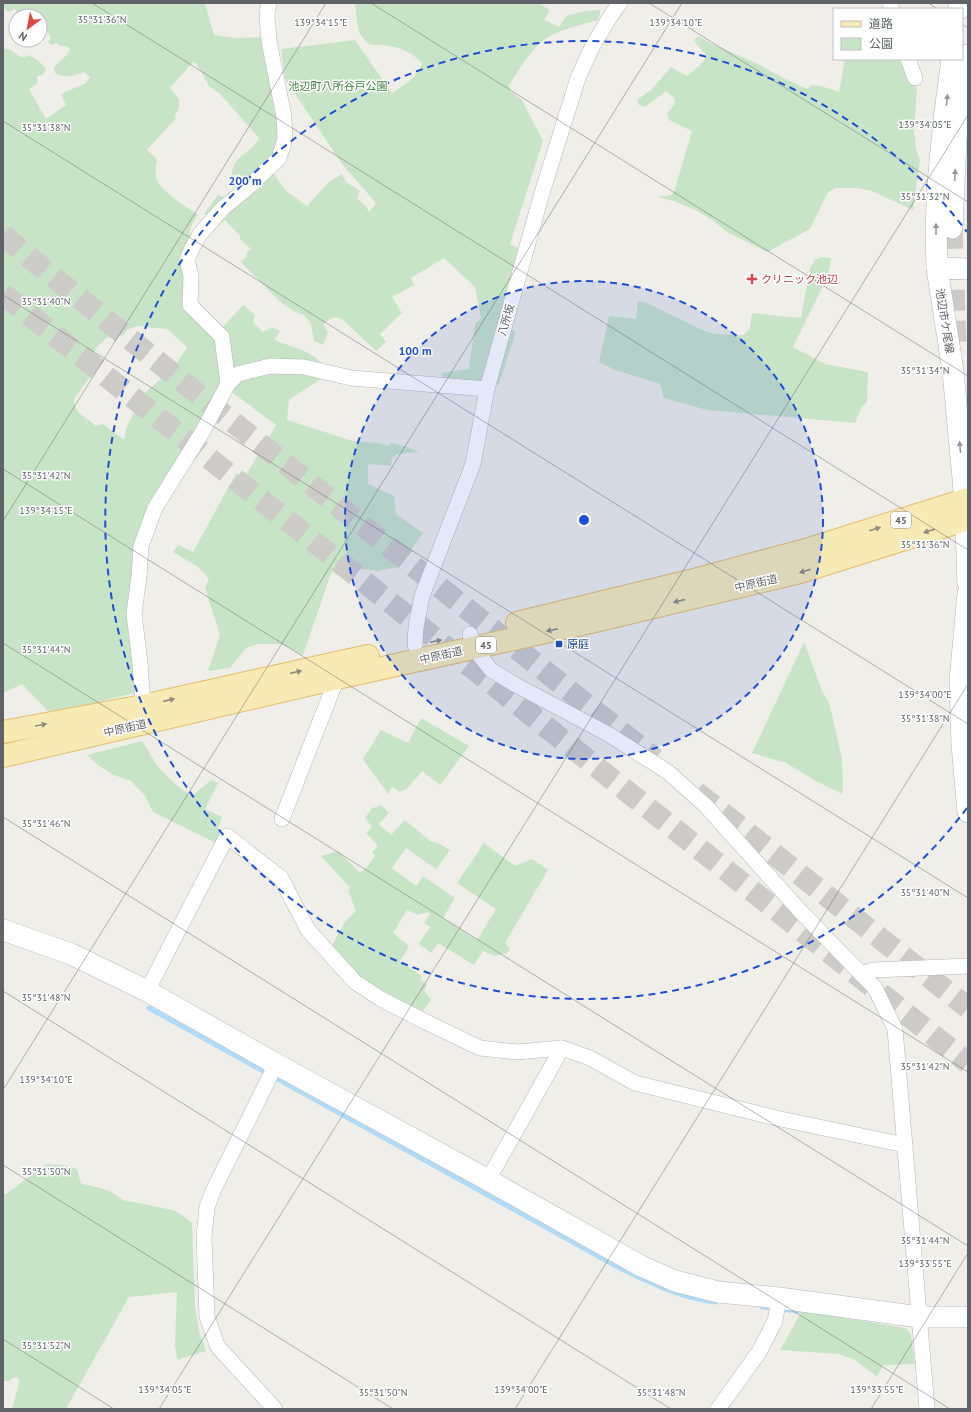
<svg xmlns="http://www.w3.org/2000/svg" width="971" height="1412" font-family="'PT Sans','Noto Sans JP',sans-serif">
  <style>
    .green { fill: #c8e4c7; fill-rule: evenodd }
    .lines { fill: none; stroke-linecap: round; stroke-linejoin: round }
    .stream { stroke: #b0dbf8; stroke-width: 5 }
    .secondary-tunnel { stroke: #cccbc8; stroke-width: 21; stroke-dasharray: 21 10; stroke-linecap: butt }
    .highway-tunnel { stroke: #cccbc8; stroke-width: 22; stroke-dasharray: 22 11; stroke-linecap: butt }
    .street-casing { stroke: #b5b7bb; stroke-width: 16 }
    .secondary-casing { stroke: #b4b7bb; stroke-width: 22 }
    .primary-casing { stroke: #e5be6b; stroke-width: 24 }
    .street { stroke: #fff; stroke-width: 15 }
    .secondary { stroke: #fff; stroke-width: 21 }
    .primary { stroke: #f8eab4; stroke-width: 22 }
    .oneway { fill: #97999c }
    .oneway2 { fill: #8d8b7d }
    .ticks { fill: none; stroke: #5f6266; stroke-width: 1; stroke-opacity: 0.45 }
    .ring { fill: none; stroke: #1d4ed8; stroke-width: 2; stroke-dasharray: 7 5 }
    .health-dot { fill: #e0444e; stroke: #fff; stroke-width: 1.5 }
    .transit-dot { fill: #1a4fb4; stroke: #fff; stroke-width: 1.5 }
    .labels { text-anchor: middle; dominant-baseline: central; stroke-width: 3; stroke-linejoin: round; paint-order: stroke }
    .shield { fill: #fff; stroke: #8f9194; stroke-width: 1 }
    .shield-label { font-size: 10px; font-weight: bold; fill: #5f6266 }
    .park-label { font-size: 11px; fill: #3f8540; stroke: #fff }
    .health-label { font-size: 11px; fill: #be3a42; stroke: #fff; text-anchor: start }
    .street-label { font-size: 11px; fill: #5f6266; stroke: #fff }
    .transit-label { font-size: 11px; fill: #164399; stroke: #fff; text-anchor: start }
    .ticks-label { font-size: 10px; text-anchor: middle; fill: #5f6266; stroke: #fff; stroke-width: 3; stroke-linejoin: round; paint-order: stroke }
    .centre { fill: #1d4ed8; stroke: #fff; stroke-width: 2 }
    .ring-label { font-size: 12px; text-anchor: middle; font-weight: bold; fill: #1d4ed8; stroke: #fff; stroke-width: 3; stroke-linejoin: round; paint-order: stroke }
  </style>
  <rect width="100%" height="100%" fill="#f0eee8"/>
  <!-- green -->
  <g class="green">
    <path d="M3,3H205L214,35L236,38L265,37L281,117L278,151L249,182L244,180L239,174L232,176C231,156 251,154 259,138L220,94L209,86L199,68L194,61L170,88L179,99V109L174,116L176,118L147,150L157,159C156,165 155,171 156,177C160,192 186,206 198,215C191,226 185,232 194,243L189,305L217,333L243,305L255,315L253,322L263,332L272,327L280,331L275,340C291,347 308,350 321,362L319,373L322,378L289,400L287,420L353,441L379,443L387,446L392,443L407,447L419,452L397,454L392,458L391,466L368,464V484L394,496L396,514L423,533L399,567L377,571L334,565L303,655L281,644H258L246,648L230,668L208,671L220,635L205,588L209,579L198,567L173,552L178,545L193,552L236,473L244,478L276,425L233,393L235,383L207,419L155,496L131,621L134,693L67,710L48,711L22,684L3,693V49C5,49 8,49 10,50C18,53 20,61 29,55C36,59 43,63 46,70L42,75L37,76V84L29,89L46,119L66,105L61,94L86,83L90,77L84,72C73,76 65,79 55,73L54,67L68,54L70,49L67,46H60L57,43L52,45L48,42L51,38L48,33L40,27V16H20L15,9L8,12L3,8ZM138,326L167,329L187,347L174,368L142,395L126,429L124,440L103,424L96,426L78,412L75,406L74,399L98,366L90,360C95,347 103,340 114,333L122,336L128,329Z"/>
    <path d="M355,3H538L550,10L544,20L559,27L566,16L585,11L601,10L598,20C578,26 550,31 536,47C525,59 517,73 509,85L510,91L522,100L543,141L510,244L520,249L503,324L516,332L499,384L480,386L444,382L441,373L469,369L475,324L481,318L475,287L444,258L411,278L414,285L392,297L402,313L380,334L386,342L376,351L344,321L336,317L330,319L323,324L328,333L323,345L314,341L311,324L304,315L293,311L280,302L241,262L247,256L246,253L251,249L240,239V236L225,220L213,230L207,216L204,214L218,195L228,199L273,172L285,190L307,206L329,182L342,174L346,182L360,191L357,199L365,205L369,212L376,203L342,164L285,79L281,49L355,40L392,93C403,86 419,77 422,63C413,54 403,48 390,46C375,43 370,50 360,34C357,27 356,11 355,3Z"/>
    <path d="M698,36L710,43L756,63L781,77L807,89L812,85L821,86L839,92L845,59H903L917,89L914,130L916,149L920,160L913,210L872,191L857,188H836L828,192L810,229L767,252L727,232L711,219L695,210L674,201L657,197L671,195L674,192L692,131L669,120L667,113L675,104L674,98L666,91L645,107L639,105L637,100L652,89L671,67L687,76L702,63L707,56L694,41Z"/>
    <path d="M821,257L831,258L828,276L793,347L825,364L868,372L867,402L862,406L855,423L707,410L664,398L660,384L615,370L599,362L609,316L636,319L638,301L647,303L702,330L715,334L743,335L750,328L752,313L801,318L810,268L815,260Z"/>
    <path d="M804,642L822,691L829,703L833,719L842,759L843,785L842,794L816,781L786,763L752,753Z"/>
    <path d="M421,718L469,746L440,785L422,771L407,789L400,792L392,787L388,794L363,759L381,730L408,743Z"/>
    <path d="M142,741L158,767L176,785L192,796L211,780L218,783L205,809L222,817L218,828L223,831L216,843L153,812L145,796L131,781L114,775L99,766L87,755Z"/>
    <path d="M381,805L389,813L379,824L391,835L405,820L430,841L438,843L450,850L436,869L406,848L392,868L416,886L423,876L455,898L443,918L477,940L496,909L457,883L484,843L515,866L532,859L548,870L505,943L510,949L507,953L495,956L483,951L474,965L438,943L431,953L419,944L430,927L424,923L430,914L428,912L418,915L407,910L393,933L409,946L400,961L422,976L420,979L427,985L424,991L431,999L423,1011C400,1001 376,991 357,975C347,967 339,956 331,947L345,922L356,911L348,890L350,888L321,856L338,851L360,873L367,867L375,856L372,852L378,846L366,833L372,827L365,818L372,808L377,807Z"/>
    <path d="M47,1164L63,1165L77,1169L81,1184L89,1185L110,1191L123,1200L173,1210L182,1215L192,1223L195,1307L199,1331L206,1351L177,1360L175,1345L177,1292L129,1297L66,1409H12L20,1380L15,1377L8,1381H3V1195L8,1193L32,1174Z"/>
    <path d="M802,1311L906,1328L911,1335L915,1364L883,1365L877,1377L855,1360L839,1354L780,1350Z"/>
  </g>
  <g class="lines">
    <!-- stream -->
    <g class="stream">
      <path d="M149,1008L618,1267C651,1283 680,1298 716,1302"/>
      <path d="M762,1307L799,1311"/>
    </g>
    <!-- secondary-tunnel -->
    <path class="secondary-tunnel" d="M952,228L956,343"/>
    <!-- highway-tunnel -->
    <g class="highway-tunnel">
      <path d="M3,235L41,267L194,391L655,759"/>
      <path d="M3,294L968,1063"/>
      <path d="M696,792L968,1008"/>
    </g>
    <!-- street casing -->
    <g class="street-casing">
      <g id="street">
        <path d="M890,3L892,9"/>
        <path d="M908,59L915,78"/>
        <path d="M228,384L222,337L190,305L191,276L187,260L192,248L200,234L224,207L244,191L279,158L285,139L284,117L269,41L267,15L269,3"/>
        <path d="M470,634L474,648L491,670L514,684L608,734L668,772L706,806L801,912L875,988L895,1029L927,1409"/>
        <path d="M415,645L416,627L422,596L473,464L487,389L542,193L578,78L592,47L610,17L620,3"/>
        <path d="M143,706L140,663L134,614L139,576L141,546L155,508L203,431L228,384L238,374L270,366L304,367L351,378L487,389"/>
        <path d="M282,819L337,678"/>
        <path d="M861,974L874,970L968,966"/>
        <path d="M147,991L227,836L281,878L308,930L355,982L381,999L426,1022L480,1048L517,1052L562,1048L590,1058L635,1083L776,1118L905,1145"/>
        <path d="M488,1180L562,1048"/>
        <path d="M275,1409L218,1347L207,1317L204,1237L207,1207L213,1191L276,1064"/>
        <path d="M718,1409L759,1352L775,1321L779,1298"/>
      </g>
    </g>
    <!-- secondary casing -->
    <g class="secondary-casing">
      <g id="secondary">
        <path d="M959,9L960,3"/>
        <path d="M952,59L944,120L938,183L936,228L937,268L953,371L965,500L968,583"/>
        <path d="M952,228L956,139L968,55"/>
        <path d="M937,268L968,269"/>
        <path d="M968,594L960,681L962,745L968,812"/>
        <path d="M3,930L71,954L147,991L276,1064L488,1180L641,1266L675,1281L718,1292L779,1298L920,1317H968"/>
      </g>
    </g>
    <!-- primary casing -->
    <g class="primary-casing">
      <g id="primary">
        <path d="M517,623L690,581L809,549L968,499"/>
        <path d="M3,732L143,706L368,656"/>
        <path d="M3,756L337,678L591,622L800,572L968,519"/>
      </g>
    </g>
    <!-- street -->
    <use href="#street" class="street"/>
    <!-- secondary -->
    <use href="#secondary" class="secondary"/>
    <!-- primary -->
    <use href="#primary" class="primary"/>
  </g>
  <!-- one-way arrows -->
  <defs><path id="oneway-solid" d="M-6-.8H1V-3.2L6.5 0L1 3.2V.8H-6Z"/></defs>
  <g class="oneway">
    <use href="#oneway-solid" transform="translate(947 100) rotate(-83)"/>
    <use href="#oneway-solid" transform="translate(955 175) rotate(-87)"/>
    <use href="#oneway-solid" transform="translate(936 229) rotate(-90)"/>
    <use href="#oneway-solid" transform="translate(960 447) rotate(-95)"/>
  </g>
  <g class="oneway2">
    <use href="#oneway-solid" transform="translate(875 529) rotate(-17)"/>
    <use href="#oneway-solid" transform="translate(929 531) rotate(163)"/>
    <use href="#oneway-solid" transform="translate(805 571) rotate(163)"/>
    <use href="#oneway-solid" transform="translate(679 601) rotate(167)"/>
    <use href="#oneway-solid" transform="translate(552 630) rotate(168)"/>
    <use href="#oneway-solid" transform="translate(436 641) rotate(-12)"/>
    <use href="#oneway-solid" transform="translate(296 672) rotate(-13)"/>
    <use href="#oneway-solid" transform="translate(169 700) rotate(-13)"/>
    <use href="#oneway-solid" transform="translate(41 725) rotate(-10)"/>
  </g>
  <!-- ticks -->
  <path class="ticks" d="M92,3L968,550M371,3L968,376M649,3L968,202M928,3L938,9M962,24L968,28M3,121L968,724M3,295L968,898M3,469L968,1072M3,521L326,3M3,643L968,1246M3,817L950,1409M3,991L671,1409M3,1090L682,3M3,1165L393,1409M3,1339L114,1409M159,1409L968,115M515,1409L968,684M871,1409L968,1253"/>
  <!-- distance rings -->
  <circle cx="584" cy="520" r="239" fill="#1d4ed8" fill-opacity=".12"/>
  <g class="ring">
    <circle cx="584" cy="520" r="239"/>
    <path d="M967 808A479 479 0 1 1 967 232"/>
  </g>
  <!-- markers -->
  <path class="health-dot" d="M750 273h4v4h4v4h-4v4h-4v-4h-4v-4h4z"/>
  <rect class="transit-dot" x="555" y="640" width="8" height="8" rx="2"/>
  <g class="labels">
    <!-- shield labels -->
    <g class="shield">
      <rect x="891" y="512" width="20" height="16" rx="3"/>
      <rect x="476" y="637" width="20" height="16" rx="3"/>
    </g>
    <g class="shield-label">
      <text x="901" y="520">45</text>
      <text x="486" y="645">45</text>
    </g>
    <!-- park labels -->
    <g class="park-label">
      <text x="338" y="86">池辺町八所谷戸公園</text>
    </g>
    <!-- health labels -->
    <g class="health-label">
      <text x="761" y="279">クリニック池辺</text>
    </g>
    <!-- street labels -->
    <g class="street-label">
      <text transform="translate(506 320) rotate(-74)">八所坂</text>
      <text transform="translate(945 321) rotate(81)">池辺市ケ尾線</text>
      <text transform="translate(756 583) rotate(-13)">中原街道</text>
      <text transform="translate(441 655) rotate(-13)">中原街道</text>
      <text transform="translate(125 728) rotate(-13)">中原街道</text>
    </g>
    <!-- transit labels -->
    <g class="transit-label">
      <text x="567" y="644">原庭</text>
    </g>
  </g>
  <g class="ticks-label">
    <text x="102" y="23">35°31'36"N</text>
    <text x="321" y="26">139°34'15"E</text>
    <text x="676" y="26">139°34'10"E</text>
    <text x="925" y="128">139°34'05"E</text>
    <text x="46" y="131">35°31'38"N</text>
    <text x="925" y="200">35°31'32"N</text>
    <text x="46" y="305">35°31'40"N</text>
    <text x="925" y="374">35°31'34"N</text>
    <text x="46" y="479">35°31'42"N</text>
    <text x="46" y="514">139°34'15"E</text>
    <text x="925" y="548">35°31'36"N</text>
    <text x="46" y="653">35°31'44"N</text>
    <text x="925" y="698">139°34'00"E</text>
    <text x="925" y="722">35°31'38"N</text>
    <text x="46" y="827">35°31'46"N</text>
    <text x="925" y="896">35°31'40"N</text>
    <text x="46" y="1001">35°31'48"N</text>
    <text x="925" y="1070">35°31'42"N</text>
    <text x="46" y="1083">139°34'10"E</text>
    <text x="46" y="1175">35°31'50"N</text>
    <text x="925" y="1244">35°31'44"N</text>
    <text x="925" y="1267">139°33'55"E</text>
    <text x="46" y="1349">35°31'52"N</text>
    <text x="165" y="1393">139°34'05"E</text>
    <text x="521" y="1393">139°34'00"E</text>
    <text x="877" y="1393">139°33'55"E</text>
    <text x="383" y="1396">35°31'50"N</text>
    <text x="661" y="1396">35°31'48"N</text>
  </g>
  <circle cx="584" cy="520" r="6" class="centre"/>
  <g class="ring-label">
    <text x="245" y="185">200 m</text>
    <text x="415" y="355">100 m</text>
  </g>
  <!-- border -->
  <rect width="971" height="1412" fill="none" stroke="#5f6266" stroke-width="8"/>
  <!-- legend -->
  <rect x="833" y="8" width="130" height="52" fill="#ffffff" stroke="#bfc0c2"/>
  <rect x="841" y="21" width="20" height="6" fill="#f8eab4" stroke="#bfc0c2"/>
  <text x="869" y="28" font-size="12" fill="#5f6266">道路</text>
  <rect x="841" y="38" width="20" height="12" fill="#c8e4c7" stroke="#bfc0c2"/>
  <text x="869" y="48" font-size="12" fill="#5f6266">公園</text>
  <!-- north arrow -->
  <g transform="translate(28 28) rotate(212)"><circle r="19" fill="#ffffff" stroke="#bfc0c2"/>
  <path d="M0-3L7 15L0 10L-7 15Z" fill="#da4943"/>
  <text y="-6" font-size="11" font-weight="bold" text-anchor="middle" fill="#5f6266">N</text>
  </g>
</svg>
